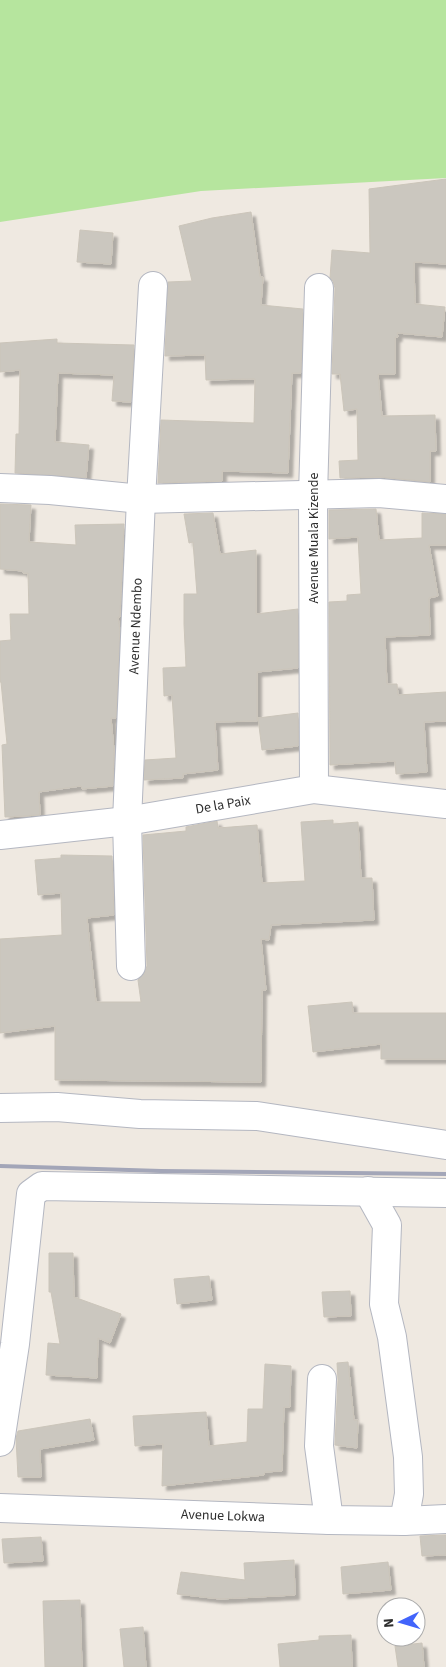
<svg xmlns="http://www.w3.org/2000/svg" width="446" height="1667" font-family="'Source Sans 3',sans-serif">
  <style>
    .green { fill: #b6e59e }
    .building { fill: #cbc7bf; stroke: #cbc5ba; filter: url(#shadow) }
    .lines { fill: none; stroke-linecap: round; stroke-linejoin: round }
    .street-casing { stroke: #b4b7c1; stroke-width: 30 }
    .secondary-casing { stroke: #b4b7c1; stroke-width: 30 }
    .street { stroke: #fff; stroke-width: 28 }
    .secondary { stroke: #fff; stroke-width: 28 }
    .rail { stroke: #a3a6b8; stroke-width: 4 }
    .labels { text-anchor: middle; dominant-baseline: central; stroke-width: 5; stroke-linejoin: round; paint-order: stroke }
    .street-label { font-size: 14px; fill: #2e2e2e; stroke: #fff }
  </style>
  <defs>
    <filter id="shadow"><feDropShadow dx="4.5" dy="4.5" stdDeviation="1" flood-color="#0004"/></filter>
  </defs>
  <rect width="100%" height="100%" fill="#efe9e1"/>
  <!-- green -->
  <path class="green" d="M0,0H446V178L201,191L0,222Z"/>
  <!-- building -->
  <g class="building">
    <path d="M446,179V264L414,262L415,304L445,307L442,337L397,333L398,337H395V374H378L382,416L435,415L436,451H430V482L380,477L340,478L339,461L358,460L357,409L344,411L340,374H332L335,288L333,281L330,278L332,250L370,253L369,189Z"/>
    <path d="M251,212L260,277H263L261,305L303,309L301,373H292L288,473L222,471V481L158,483L161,420L254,423L255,379L206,380L205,355L165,356L168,282L192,281L179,226L212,218Z"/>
    <path d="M80,230L113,233L111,264L77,262Z"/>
    <path d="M57,339V343L134,345L131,402L112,401L114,375L58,373L55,442L89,445L86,478L15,473L16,434H19L20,370L0,372V343Z"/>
    <path d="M0,504L31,505L29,542L76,545L75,525L124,524L120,617H118L120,630L116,718H111L114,750L113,786L82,789L81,786L39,792L40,815L5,817L2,745L7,744L1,682H0V641L11,640L10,614H29L28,573H23V571L0,569Z"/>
    <path d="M376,509L379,540L422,538V513L446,514V545H429L438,596L429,598L430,635L385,637L387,684H397L398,695L446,692V721L424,722L427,772L396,774L395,761L330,765L329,602L347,601V595L361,594L358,537L329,539V510Z"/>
    <path d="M213,513L220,554L256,550V614L298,609V668L257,672V721L215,722L218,770L183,774V778L144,780L145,760L176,758L172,695L164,696L163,668L186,667L184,624V594H197L193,542L189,543L184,514Z"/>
    <path d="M298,713V746L262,750L258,718Z"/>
    <path d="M333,820V824L358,822L361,878H372L374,920L271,925L269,940L261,939L266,990H262L261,1082L55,1080V1026L0,1033V939L62,935L61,893L38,895L35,860L61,858V855L112,856L114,915L87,918L96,1002H141L138,980L144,974L147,966L143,835L186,831V827L217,821L218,828L257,825L262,883L305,881L301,822Z"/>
    <path d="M352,1002L353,1013H446V1059H381V1044L313,1052L308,1006Z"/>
    <path d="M49,1253H73L74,1297L121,1314L110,1343L98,1338L97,1378L46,1375L48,1343L60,1344L51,1292H49Z"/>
    <path d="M209,1276L212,1300L177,1304L174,1279Z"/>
    <path d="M350,1291L351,1316L324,1317L322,1292Z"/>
    <path d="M348,1362L354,1420H358L357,1448L335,1445L338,1380L337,1363Z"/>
    <path d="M265,1364L291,1366L290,1407H284L282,1471L265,1472L264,1475L162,1486L163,1444L135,1446L133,1416L206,1412L209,1446L247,1442L248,1409H263Z"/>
    <path d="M90,1419L94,1440L40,1449L41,1477H18L16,1438L18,1431Z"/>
    <path d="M446,1535V1555L422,1556L420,1536Z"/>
    <path d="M41,1537L43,1561L4,1563L2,1539Z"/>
    <path d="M294,1560L295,1595L220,1599L177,1594L181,1572L245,1580L244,1563Z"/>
    <path d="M388,1562L391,1590L343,1594L341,1567Z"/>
    <path d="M80,1600L82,1667H45L43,1601Z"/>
    <path d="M143,1627L146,1667H124L120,1629Z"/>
    <path d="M351,1635L352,1667H280L278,1644L319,1640V1636Z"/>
    <path d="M422,1643L424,1667H398L395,1646Z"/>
  </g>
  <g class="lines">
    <!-- street casing -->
    <g class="street-casing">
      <g id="street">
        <path d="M0,488L50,490L141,499L379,493L446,499"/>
        <path d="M314,789L313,495L319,288"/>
        <path d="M131,966L127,821L141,499L153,286"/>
        <path d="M0,1108L57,1107L140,1114L257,1116L446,1145"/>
        <path d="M368,1191L387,1225L384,1304L392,1337L408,1457L409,1494L404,1521"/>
        <path d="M322,1379L319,1446L329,1520"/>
        <path d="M0,1442L15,1344L31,1194L42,1186L446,1193"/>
        <path d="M0,1508L329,1520L404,1521L446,1519"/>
      </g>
    </g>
    <!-- secondary casing -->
    <g class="secondary-casing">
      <path id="secondary" d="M0,835L127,821L314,789L446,804"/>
    </g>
    <!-- street -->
    <use href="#street" class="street"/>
    <!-- secondary -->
    <use href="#secondary" class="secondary"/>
    <!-- rail -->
    <path class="rail" d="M0,1166L161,1171L446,1174"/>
  </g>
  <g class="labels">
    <!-- street labels -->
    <g class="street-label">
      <text transform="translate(314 538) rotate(-90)">Avenue Muala Kizende</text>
      <text transform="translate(136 626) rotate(-88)">Avenue Ndembo</text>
      <text transform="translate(223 805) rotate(-10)">De la Paix</text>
      <text transform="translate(223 1516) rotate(2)">Avenue Lokwa</text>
    </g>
  </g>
  <!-- north arrow -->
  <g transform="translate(401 1622) rotate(265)"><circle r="24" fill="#ffffff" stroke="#ababab"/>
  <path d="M0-4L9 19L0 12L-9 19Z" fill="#4264fb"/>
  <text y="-8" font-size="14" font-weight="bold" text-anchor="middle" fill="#2e2e2e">N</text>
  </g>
</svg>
